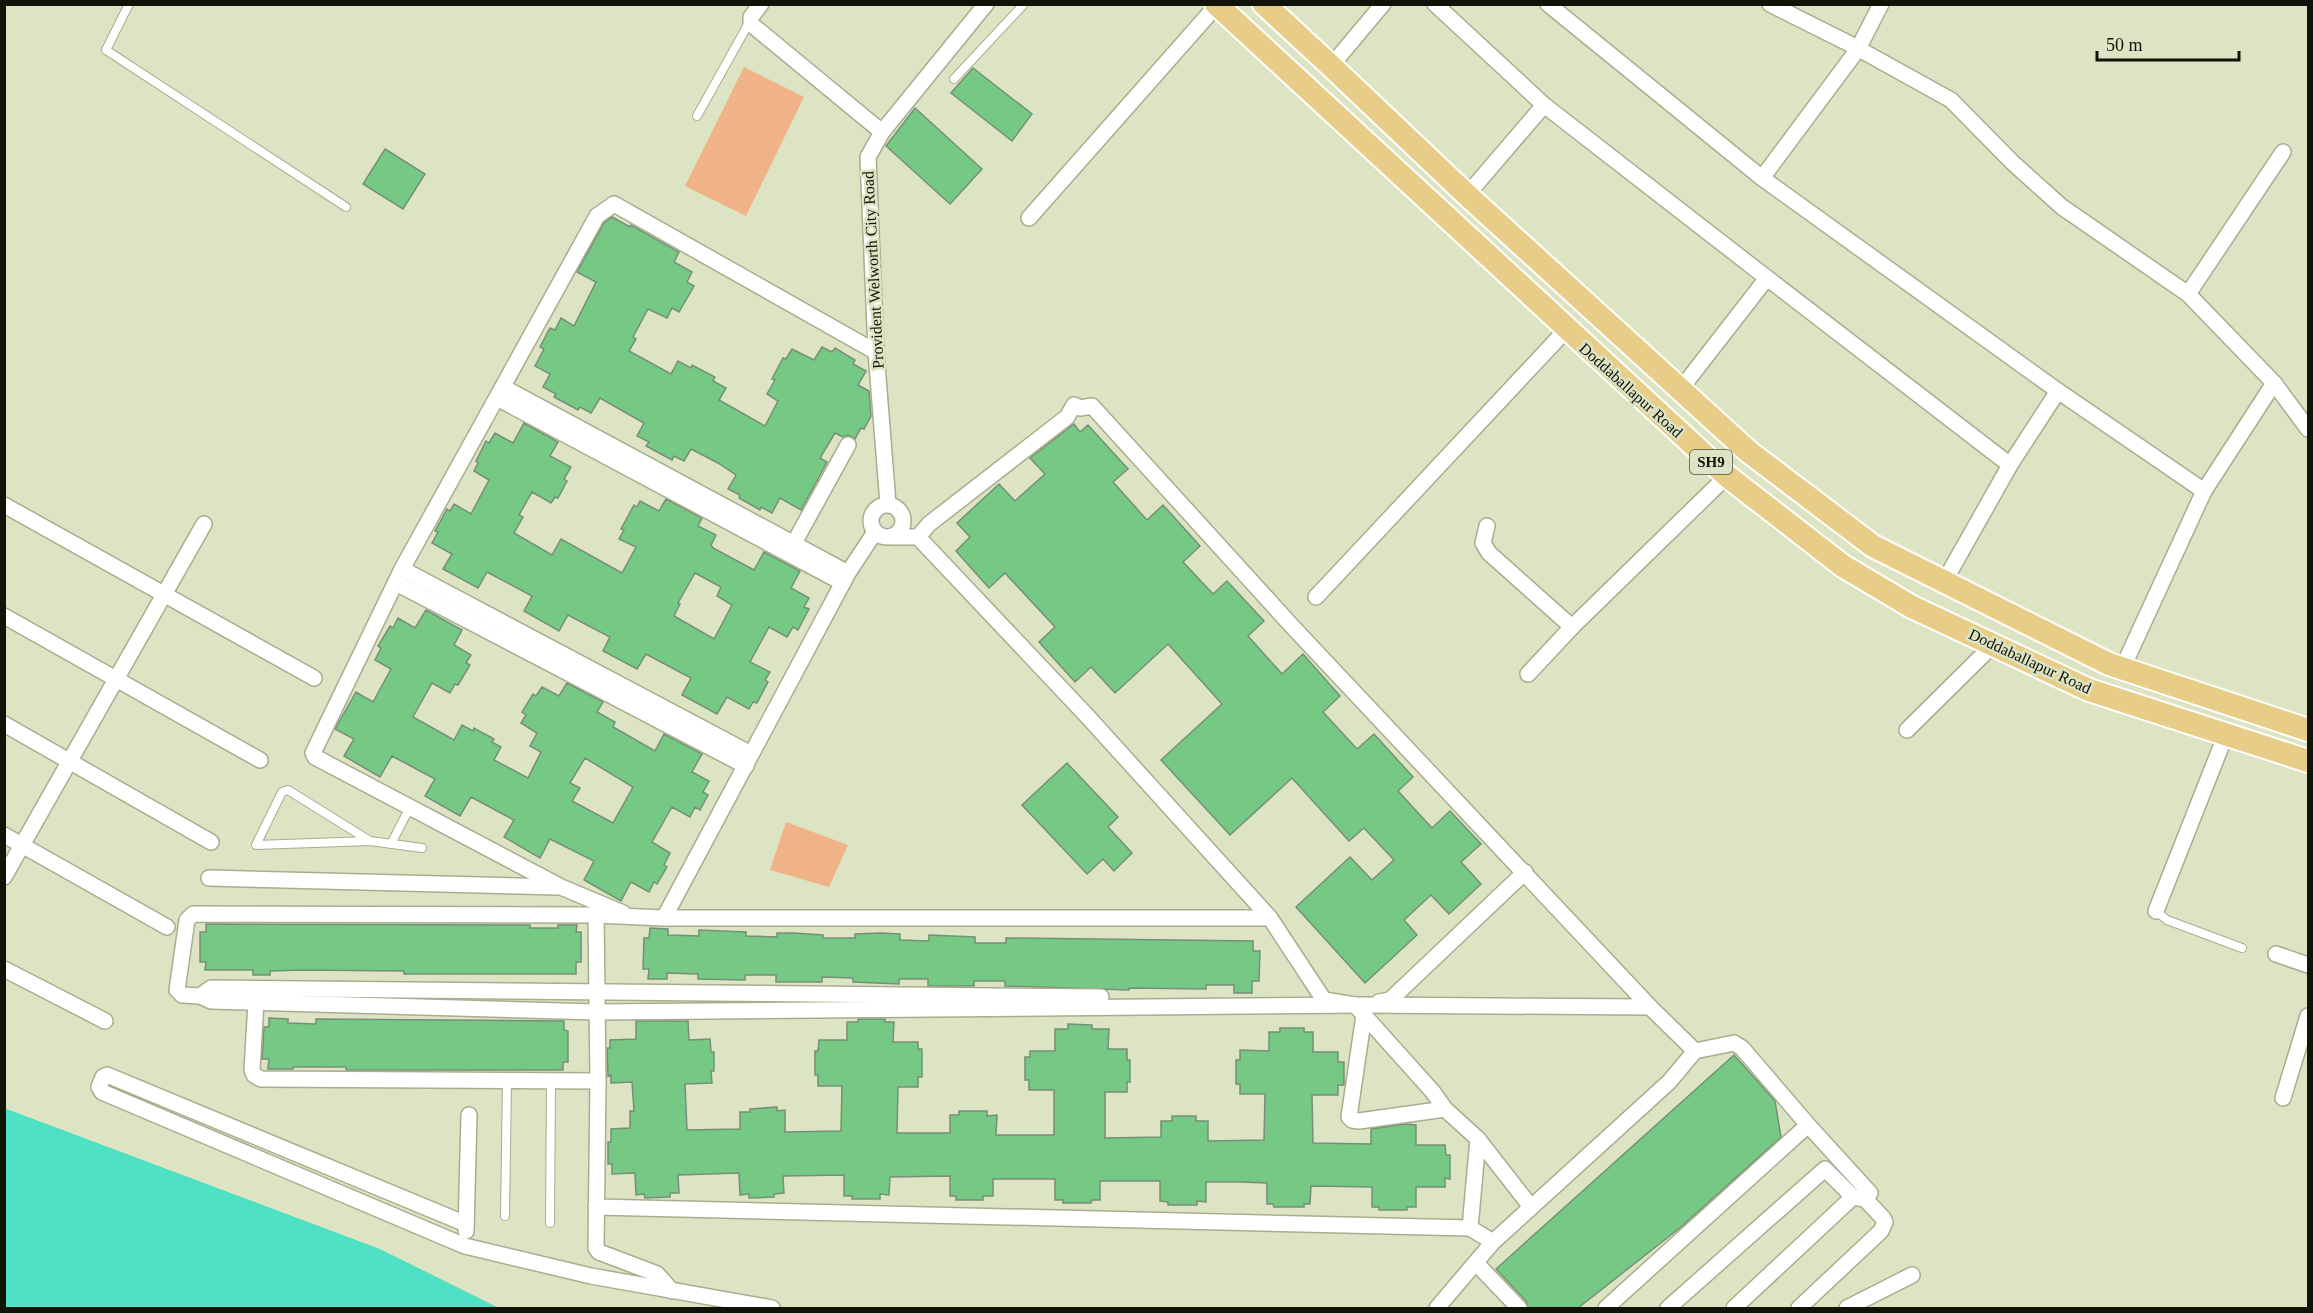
<svg xmlns="http://www.w3.org/2000/svg" width="2313" height="1313" font-family="Georgia,serif">
  <style>
    .green { fill: #efb387 }
    .water { fill: #50e0c6 }
    .building { fill: #75c984; stroke: #758f78; stroke-width: 1.5; fill-rule: evenodd }
    .lines { fill: none; stroke-linecap: round; stroke-linejoin: round }
    .lane-casing { stroke: #a7ae8e; stroke-width: 10 }
    .street-casing { stroke: #a7ae8e; stroke-width: 18 }
    .primary-casing { stroke: #fff; stroke-width: 26 }
    .lane { stroke: #fff; stroke-width: 8 }
    .street { stroke: #fff; stroke-width: 15 }
    .primary { stroke: #e7cd87; stroke-width: 22 }
    .labels { text-anchor: middle; dominant-baseline: central; stroke-width: 5; stroke-linejoin: round; paint-order: stroke }
    .shield { fill: #dce4c3; stroke: #4e5240; stroke-width: 1.5 }
    .shield-label { font-size: 15px; font-weight: bold; fill: #111308 }
    .street-label { font-size: 16px; fill: #111308; stroke: #dce4c3 }
  </style>
  <rect width="100%" height="100%" fill="#dce4c3"/>
  <!-- green -->
  <g class="green">
    <path d="M744,67L804,97L746,216L685,186Z"/>
    <path d="M786,822L848,845L829,887L770,870Z"/>
  </g>
  <!-- water -->
  <path class="water" d="M4,1108L380,1249L499,1308H5Z"/>
  <!-- building -->
  <g class="building">
    <path d="M973,68L1032,114L1012,141L951,93Z"/>
    <path d="M915,108L982,169L950,204L886,146Z"/>
    <path d="M385,149L425,174L403,209L363,184Z"/>
    <path d="M612,217L630,227L631,225L679,252L674,262L692,272L687,282L694,286L679,312L672,308L667,318L648,309L633,337L636,339L629,351L671,374L678,361L691,368L692,365L715,377L713,381L726,388L719,400L765,426L778,401L767,394L775,380L772,379L783,358L786,359L792,349L814,360L822,347L832,352L835,348L855,360L853,364L866,371L858,385L869,391L871,416L864,429L861,428L855,439L848,435L843,437L835,433L820,458L827,462L801,510L780,498L772,513L761,507L760,510L739,498L740,495L728,489L736,475L718,463L691,449L684,461L674,456L672,460L646,446L649,442L637,436L644,423L600,398L591,413L580,407L578,410L554,397L556,394L543,387L550,374L535,366L544,349L540,347L550,328L555,330L561,318L574,326L596,282L577,272L604,223Z"/>
    <path d="M524,423L558,442L550,456L571,467L564,479L567,481L558,498L555,497L551,503L532,492L519,515L523,517L514,533L552,555L561,539L622,573L636,547L619,539L624,530L621,529L634,505L637,507L640,501L659,511L666,499L702,518L698,526L716,535L711,545L713,548L754,570L764,552L800,571L791,588L809,598L804,607L809,609L798,630L793,627L787,637L769,627L750,662L770,672L765,680L768,682L757,703L753,702L749,709L727,697L717,714L682,695L691,678L646,654L637,669L603,651L610,637L568,615L559,631L524,611L532,596L487,572L478,588L443,569L452,554L432,543L438,532L435,531L447,509L450,511L454,504L471,514L489,480L474,471L478,463L476,461L486,441L489,443L495,433L513,443ZM695,573L721,587L717,596L732,605L714,639L674,616L680,604L678,603Z"/>
    <path d="M1074,424L1080,432L1088,425L1128,469L1113,482L1147,520L1163,505L1200,546L1183,562L1213,594L1227,581L1264,621L1248,636L1282,674L1303,654L1340,696L1323,712L1357,749L1374,734L1413,777L1398,791L1432,828L1450,811L1481,844L1461,862L1481,884L1449,914L1431,895L1404,920L1417,935L1365,983L1296,907L1350,857L1372,880L1394,860L1364,828L1349,841L1292,778L1230,835L1161,760L1222,704L1168,644L1115,693L1091,667L1075,682L1039,642L1055,627L1005,573L989,588L956,551L970,537L957,523L999,484L1015,501L1045,474L1030,458Z"/>
    <path d="M426,610L462,630L454,645L471,655L466,663L470,665L458,685L455,684L450,693L432,683L413,717L454,740L462,725L473,731L474,728L494,739L492,742L501,747L494,760L528,778L541,752L530,746L537,733L521,723L526,715L522,712L533,694L536,696L542,687L559,696L567,683L603,702L597,712L615,722L613,727L655,751L664,734L702,754L692,772L709,781L703,792L708,795L700,810L695,807L690,817L672,807L652,842L670,853L664,865L667,867L657,884L654,882L649,892L631,882L621,901L584,880L594,861L550,839L540,858L504,837L514,820L471,797L460,816L425,796L435,779L392,756L380,777L344,756L354,739L335,729L356,692L373,702L391,669L375,660L381,648L378,646L390,626L393,628L398,618L415,628ZM585,758L633,787L613,823L572,801L580,788L570,783Z"/>
    <path d="M1067,763L1118,817L1108,827L1132,853L1114,871L1103,859L1087,874L1022,805Z"/>
    <path d="M206,924L530,925V928H558V925H577L576,932H581V962H576V974H404V971L302,970L270,971V975H253V970H205L206,962H200V932H206Z"/>
    <path d="M650,928L668,929V935L699,936V930L746,932V936L777,937V933H794L823,935V938H855V934L881,933L900,934V940L929,941V935L975,937V943H1006V938L1253,941V951H1260L1259,981H1252V993H1234V985H1206V989L1129,988V990L1005,986V981H974V986H928V979H899V984L853,982V978L822,977V982H776V975H745V980L698,979V974L667,973V979H648L649,969H643L644,938H649Z"/>
    <path d="M269,1018L288,1019V1023L316,1024V1019L564,1021V1030L568,1031V1062H563V1070H346V1067H293V1069H268L269,1059H262L264,1027H269Z"/>
    <path d="M858,1019H885V1022H894L893,1042H918V1049H922V1077H918V1087H898L897,1133H950V1115H959V1111H987V1116L997,1115L996,1135H1054V1090H1029V1080H1025V1057H1030V1051H1055V1029H1068V1024L1092,1025V1029H1109L1108,1049H1127V1060H1130V1082H1127V1092H1105V1138L1161,1137V1121H1172V1116H1196V1121H1208V1141L1264,1140L1265,1094H1240V1084H1236V1060H1240V1050L1269,1051V1032H1280V1028H1304V1032H1313V1052H1338V1062H1344V1085H1338V1095H1312L1313,1143L1371,1144V1129L1405,1124L1416,1125V1145H1445L1446,1155H1450V1179L1445,1178V1187H1416V1207H1407V1210H1379V1207H1372V1187L1311,1186L1310,1204H1304V1207H1274L1273,1204H1267V1183L1242,1182H1206V1202L1197,1201V1205H1168V1202L1160,1201V1181H1100V1200H1092L1091,1203H1063V1200H1055V1179H993V1196H983V1200H956V1196H950V1176L890,1177L889,1195L880,1194V1199H852V1196H844V1175L783,1176L784,1193L774,1194V1197L749,1198V1194L740,1195L739,1173L678,1175L679,1193H670V1197L645,1198L644,1194L636,1195L635,1173L612,1174V1164H608V1142H611V1129L630,1128V1111H634L632,1082L611,1083V1075L608,1076L607,1048H610V1040L636,1039V1021H688L689,1040L710,1039L711,1052H714V1071H711L712,1083L685,1084L687,1130L740,1129V1112H750V1109L777,1107V1111L785,1110V1132L841,1131L842,1086H818V1075H815V1051H818L819,1040H847V1022H858Z"/>
    <path d="M1734,1055L1775,1101L1781,1137L1681,1227L1578,1308H1528L1526,1301L1496,1269Z"/>
  </g>
  <g class="lines">
    <!-- lane casing -->
    <g class="lane-casing">
      <g id="lane">
        <path d="M129,4L106,50L346,207"/>
        <path d="M954,79L1024,4"/>
        <path d="M697,116L750,21"/>
        <path d="M370,841L288,790L282,792L256,845L370,841L422,848"/>
        <path d="M391,844L410,807"/>
        <path d="M2156,911L2167,920L2242,948"/>
        <path d="M505,1216L507,1080"/>
        <path d="M550,1223L551,1081"/>
      </g>
    </g>
    <!-- street casing -->
    <g class="street-casing">
      <g id="street">
        <path d="M761,4L751,17V24L882,132"/>
        <path d="M1435,4L1544,105"/>
        <path d="M1548,4L1762,178L2058,391L2204,491L2123,667"/>
        <path d="M1770,4L1848,43L1951,100L2013,163L2062,207L2188,294L2274,383L2204,491"/>
        <path d="M1331,66L1383,4"/>
        <path d="M1762,178L1858,49L1881,4"/>
        <path d="M1467,195L1544,105L1767,278L1680,390"/>
        <path d="M1029,218L1217,5"/>
        <path d="M1767,278L2010,465"/>
        <path d="M2188,294L2283,152"/>
        <path d="M2274,383L2308,429"/>
        <path d="M503,387L848,573"/>
        <path d="M497,398L843,583"/>
        <path d="M888,504L876,352L868,157L882,132L986,4"/>
        <circle cx="887" cy="521" r="16"/>
        <path d="M4,505L314,678"/>
        <path d="M1487,526L1483,543L1489,553L1572,627"/>
        <path d="M892,537H918L1088,717L1270,918L1324,1000L1355,1005L1433,1092L1445,1109L1478,1139L1531,1207"/>
        <path d="M918,537L929,524L1067,417L1074,405L1080,408L1092,406L1290,624L1650,1007L1695,1051L1669,1082L1493,1242L1437,1308"/>
        <path d="M794,543L848,445"/>
        <path d="M402,569L751,754"/>
        <path d="M1944,582L2010,465L2058,391"/>
        <path d="M396,583L746,766"/>
        <path d="M1316,597L1566,330"/>
        <path d="M4,616L260,760"/>
        <path d="M1528,674L1572,627L1727,476"/>
        <path d="M4,724L211,842"/>
        <path d="M1907,730L1993,645"/>
        <path d="M4,835L167,927"/>
        <path d="M4,877L204,524"/>
        <path d="M209,878L558,887"/>
        <path d="M2156,911L2226,734"/>
        <path d="M623,913L561,887L315,757L313,753L402,569L597,216L614,204L876,352"/>
        <path d="M596,915L598,1081L596,1248L599,1252L657,1274L672,1291"/>
        <path d="M664,918L848,573L875,532"/>
        <path d="M1270,918H664L596,915L193,914L187,920L177,990L182,995L200,996L211,1001L597,1012L1362,1005L1650,1007"/>
        <path d="M2276,954L2308,965"/>
        <path d="M4,969L105,1021"/>
        <path d="M200,996L211,988L1101,997"/>
        <path d="M256,1002L252,1070L254,1075L261,1079L598,1081"/>
        <path d="M1379,1002L1390,1000L1525,872"/>
        <path d="M1364,1015L1349,1117L1352,1120L1359,1121L1445,1109"/>
        <path d="M1695,1051L1734,1043L1742,1048L1808,1125L1870,1193L1865,1199L1853,1197L1734,1308"/>
        <path d="M2283,1098L2308,1016"/>
        <path d="M596,1207L1470,1228L1493,1242"/>
        <path d="M466,1224L107,1075L103,1077L99,1087L102,1092L465,1246L591,1276L772,1308"/>
        <path d="M1470,1228L1478,1139"/>
        <path d="M466,1231L469,1115"/>
        <path d="M1476,1263L1519,1308"/>
        <path d="M1606,1308L1808,1125"/>
        <path d="M1668,1308L1825,1169L1853,1197"/>
        <path d="M1799,1308L1881,1231L1885,1222L1883,1218L1865,1199"/>
        <path d="M1847,1308L1912,1275"/>
      </g>
    </g>
    <!-- primary casing -->
    <g class="primary-casing">
      <g id="primary">
        <path d="M1216,4L1727,476L1843,566L1912,607L2089,690L2308,761"/>
        <path d="M1264,4L1331,66L1467,195L1749,452L1873,546L2109,664L2308,730"/>
      </g>
    </g>
    <!-- lane -->
    <use href="#lane" class="lane"/>
    <!-- street -->
    <use href="#street" class="street"/>
    <!-- primary -->
    <use href="#primary" class="primary"/>
  </g>
  <g class="labels">
    <!-- shield labels -->
    <rect class="shield" x="1690" y="450" width="42" height="24" rx="4.5"/>
    <g class="shield-label">
      <text x="1711" y="462">SH9</text>
    </g>
    <!-- street labels -->
    <g class="street-label">
      <text transform="translate(873 270) rotate(-93)">Provident Welworth City Road</text>
      <text transform="translate(1631 390) rotate(42)">Doddaballapur Road</text>
      <text transform="translate(2030 661) rotate(25)">Doddaballapur Road</text>
    </g>
  </g>
  <!-- border -->
  <rect width="2313" height="1313" fill="none" stroke="#111308" stroke-width="12"/>
  <!-- scale -->
  <path d="M2097 51v9h142v-9" fill="none" stroke="#111308" stroke-width="3"/>
  <text x="2106" y="51" font-size="18" fill="#111308" stroke="#dce4c3" stroke-width="4.5" paint-order="stroke">50 m</text>
</svg>
